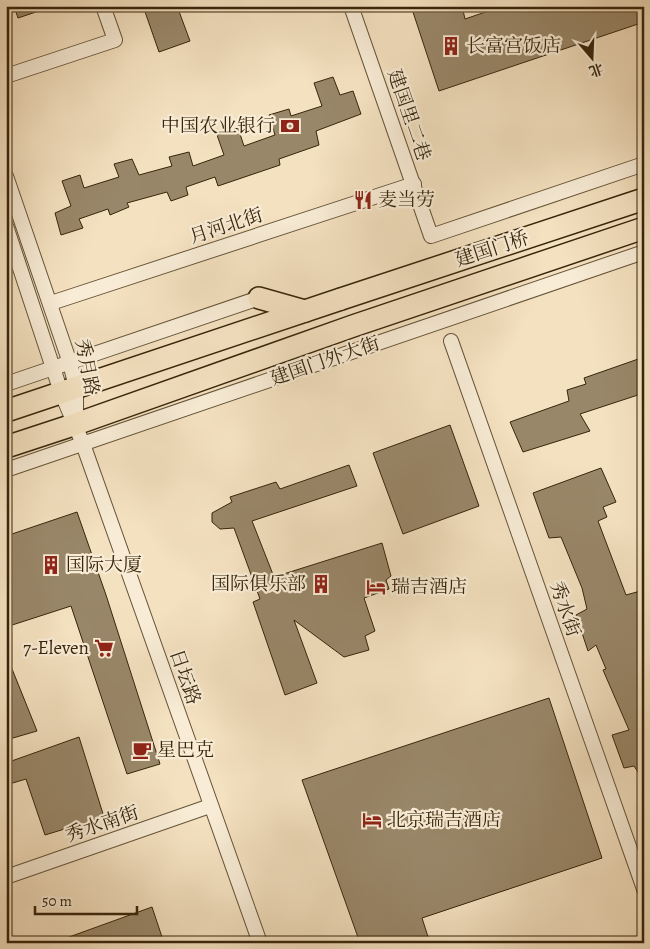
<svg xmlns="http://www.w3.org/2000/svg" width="650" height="949" font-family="Alegreya,'Noto Serif SC',serif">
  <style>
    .building { fill: #998769; stroke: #37250b }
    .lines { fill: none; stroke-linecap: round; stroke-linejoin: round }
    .minor-casing { stroke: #665438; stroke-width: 16 }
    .highway-casing { stroke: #37250b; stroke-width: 24 }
    .minor { stroke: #f8ecd6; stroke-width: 14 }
    .highway { stroke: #f4e1c0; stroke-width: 21 }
    .highway-bridge-casing { stroke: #37250b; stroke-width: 24; stroke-linecap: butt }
    .highway-bridge { stroke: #f4e1c0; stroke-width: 21 }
    .labels { text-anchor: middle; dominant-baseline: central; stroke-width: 4.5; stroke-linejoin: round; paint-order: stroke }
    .poi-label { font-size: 19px; fill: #37250b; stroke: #f8ecd6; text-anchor: start }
    .street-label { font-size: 19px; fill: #37250b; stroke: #f8ecd6 }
  </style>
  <rect width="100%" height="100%" fill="#f4e1c0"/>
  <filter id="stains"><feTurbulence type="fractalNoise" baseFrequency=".004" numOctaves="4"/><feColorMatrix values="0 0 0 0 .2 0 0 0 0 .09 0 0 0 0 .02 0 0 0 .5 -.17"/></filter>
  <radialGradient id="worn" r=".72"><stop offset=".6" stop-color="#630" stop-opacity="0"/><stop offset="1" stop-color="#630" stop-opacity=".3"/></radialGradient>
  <!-- building -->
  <g class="building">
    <path d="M14,6H47L48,8L18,18Z"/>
    <path d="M143,6H177L190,41L159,52Z"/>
    <path d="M411,6H462L465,19L503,6H644V22L439,91Z"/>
    <path d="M333,77L340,95L353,91L361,114L316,131L319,145L279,159L280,165L218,186L215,177L186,187L188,195L171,201L167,192L127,203L129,207L110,215L108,209L79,219L83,228L61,235L55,213L71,206L62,181L80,175L84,188L119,177L114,164L132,159L139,175L172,166L169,157L189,152L193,166L224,155L217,135L238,128L244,146L275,135L269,115L289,109L291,116L322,106L314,83Z"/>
    <path d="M644,357V393L580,414L590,431L523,452L510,422L569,401L567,390L586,384L584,378Z"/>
    <path d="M450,425L479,506L403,534L373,453Z"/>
    <path d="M349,465L357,486L252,521L274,577L382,543L391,576L386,580L389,589L364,598L375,631L365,636L369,650L344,657L294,620L317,683L285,695L253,602L260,599L234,528L220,529L212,522V513L232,502L230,497L276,482L280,489Z"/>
    <path d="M601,468L616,502L603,507L607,517L598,521L626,595L644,590V644L638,645L644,662V781L634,766L624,768L612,735L629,730L603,670L606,669L596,645L588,651L576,615L587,609L582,588L561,537L549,538L533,493Z"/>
    <path d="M77,512L106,595L160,764L127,774L71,606L6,627V536Z"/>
    <path d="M6,654L37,731L6,740Z"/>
    <path d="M549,698L602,858L422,918L430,943H360L302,780Z"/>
    <path d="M79,737L104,817L45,835L26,779L6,785V763Z"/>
    <path d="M152,907L164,943H58V941Z"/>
  </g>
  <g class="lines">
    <!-- minor casing -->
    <g class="minor-casing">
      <g id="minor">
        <path d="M351,6L431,236L644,164"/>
        <path d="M6,76L115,40L103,6"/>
        <path d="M6,176L70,363L76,387V419"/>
        <path d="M6,226L61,392L83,444L260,943"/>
        <path d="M51,303L414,184"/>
        <path d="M451,341L644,889"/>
        <path d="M6,384L259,298"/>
        <path d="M6,470L644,252"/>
        <path d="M6,877L210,806"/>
      </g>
    </g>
    <!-- highway casing -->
    <g class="highway-casing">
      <g id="highway">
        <path d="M259,298L305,311"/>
        <path d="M6,411L341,299"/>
        <path d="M6,447L76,424L353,326L644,228"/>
      </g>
    </g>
    <!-- minor -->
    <use href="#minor" class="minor"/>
    <!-- highway -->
    <use href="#highway" class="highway"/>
    <!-- highway-bridge casing -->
    <g class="highway-bridge-casing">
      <path id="highway-bridge" d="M341,299L644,199"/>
    </g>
    <!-- highway-bridge -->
    <use href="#highway-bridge" class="highway-bridge"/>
  </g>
  <!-- icons -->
  <defs>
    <g id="building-bare" transform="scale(1.5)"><path d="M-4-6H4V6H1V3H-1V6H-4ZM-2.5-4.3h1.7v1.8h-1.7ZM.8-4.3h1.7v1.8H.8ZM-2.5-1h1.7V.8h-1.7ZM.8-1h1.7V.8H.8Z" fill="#8f2418" stroke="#f8ecd6" stroke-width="2.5" paint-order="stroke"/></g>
    <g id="bank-bare" transform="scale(1.5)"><path d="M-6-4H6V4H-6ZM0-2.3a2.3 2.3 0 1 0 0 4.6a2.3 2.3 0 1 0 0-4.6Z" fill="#8f2418" stroke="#f8ecd6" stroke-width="2.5" paint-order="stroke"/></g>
    <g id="restaurant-bare" transform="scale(1.5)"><path d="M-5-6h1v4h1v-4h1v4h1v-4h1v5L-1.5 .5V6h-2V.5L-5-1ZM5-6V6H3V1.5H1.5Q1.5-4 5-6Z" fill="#8f2418" stroke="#f8ecd6" stroke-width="2.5" paint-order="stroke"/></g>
    <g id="hotel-bare" transform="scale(1.5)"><path d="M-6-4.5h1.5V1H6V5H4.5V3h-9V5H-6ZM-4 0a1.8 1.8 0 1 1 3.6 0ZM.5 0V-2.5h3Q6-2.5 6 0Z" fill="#8f2418" stroke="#f8ecd6" stroke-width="2.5" paint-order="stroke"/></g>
    <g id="supermarket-bare" transform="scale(1.5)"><path d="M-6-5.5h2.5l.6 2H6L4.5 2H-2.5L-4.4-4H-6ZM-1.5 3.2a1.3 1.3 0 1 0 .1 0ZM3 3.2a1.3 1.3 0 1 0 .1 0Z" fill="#8f2418" stroke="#f8ecd6" stroke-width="2.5" paint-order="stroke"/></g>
    <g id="cafe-bare" transform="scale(1.5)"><path d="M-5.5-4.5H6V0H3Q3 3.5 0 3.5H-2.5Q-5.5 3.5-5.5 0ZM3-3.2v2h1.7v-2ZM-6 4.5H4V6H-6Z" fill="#8f2418" stroke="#f8ecd6" stroke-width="2.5" paint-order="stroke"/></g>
  </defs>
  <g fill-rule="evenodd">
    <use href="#building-bare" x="451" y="46"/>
    <use href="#bank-bare" x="290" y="126"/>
    <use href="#restaurant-bare" x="363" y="200"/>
    <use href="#building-bare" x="51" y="565"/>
    <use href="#building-bare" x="321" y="584"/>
    <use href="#hotel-bare" x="376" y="587"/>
    <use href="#supermarket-bare" x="104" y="648"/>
    <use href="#cafe-bare" x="142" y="750"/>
    <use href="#hotel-bare" x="372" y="820"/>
  </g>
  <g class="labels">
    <!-- poi labels -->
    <g class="poi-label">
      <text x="466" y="46">长富宫饭店</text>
      <text x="275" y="126" text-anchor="end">中国农业银行</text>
      <text x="378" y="200">麦当劳</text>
      <text x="66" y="565">国际大厦</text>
      <text x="306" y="584" text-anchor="end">国际俱乐部</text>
      <text x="391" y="587">瑞吉酒店</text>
      <text x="89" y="648" text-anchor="end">7-Eleven</text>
      <text x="157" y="750">星巴克</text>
      <text x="387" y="820">北京瑞吉酒店</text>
    </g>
    <!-- street labels -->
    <g class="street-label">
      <text transform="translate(409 115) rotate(71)">建国里二巷</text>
      <text transform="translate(226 226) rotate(-18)">月河北街</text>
      <text transform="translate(492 249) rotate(-18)">建国门桥</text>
      <text transform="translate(325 361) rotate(-19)">建国门外大街</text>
      <text transform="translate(87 367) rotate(79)">秀月路</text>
      <text transform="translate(565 609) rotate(71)">秀水街</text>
      <text transform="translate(185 677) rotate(71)">日坛路</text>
      <text transform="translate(102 824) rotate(-19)">秀水南街</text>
    </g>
  </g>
  <!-- margin -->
  <rect width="650" height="949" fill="none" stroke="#f4e1c0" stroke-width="25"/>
  <rect x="8" y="8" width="635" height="934" fill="none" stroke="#37250b" stroke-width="2.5"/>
  <rect x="12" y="12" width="625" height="924" fill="none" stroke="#37250b"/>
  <!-- north arrow -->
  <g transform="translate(592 58) rotate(161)" stroke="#f8ecd6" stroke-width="4" paint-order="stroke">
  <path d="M0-4L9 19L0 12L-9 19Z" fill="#37250b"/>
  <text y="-8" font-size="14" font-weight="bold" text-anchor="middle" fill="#37250b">北</text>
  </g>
  <!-- scale -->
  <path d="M35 906v8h102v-8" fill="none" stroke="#37250b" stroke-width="2.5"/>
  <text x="42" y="906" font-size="15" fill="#37250b" stroke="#f8ecd6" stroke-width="4" paint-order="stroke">50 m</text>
  <rect width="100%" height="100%" filter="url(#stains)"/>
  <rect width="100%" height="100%" fill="url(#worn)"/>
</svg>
